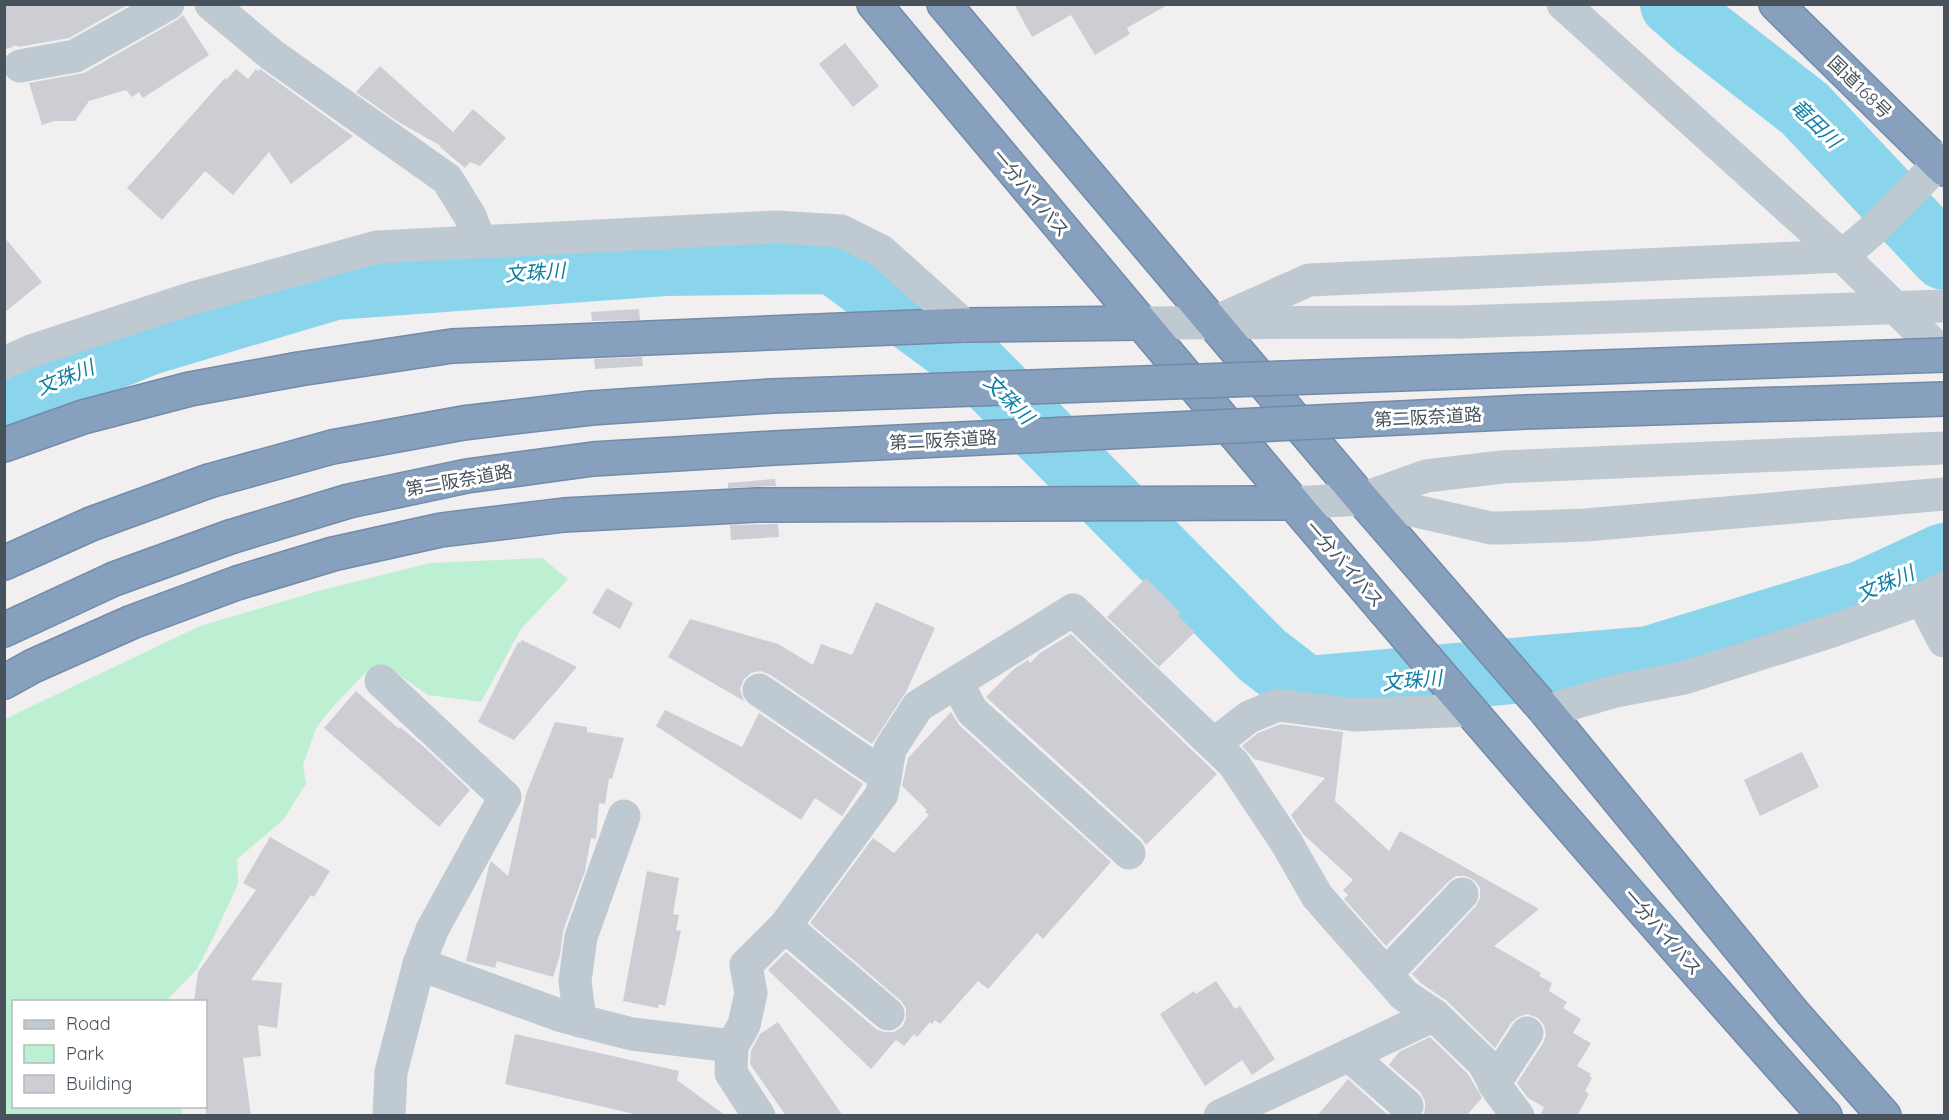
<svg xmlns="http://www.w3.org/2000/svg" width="1949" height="1120" font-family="Quicksand,'Noto Sans JP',sans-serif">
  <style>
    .green { fill: #bdefd2 }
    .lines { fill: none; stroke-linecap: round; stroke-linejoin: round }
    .river { stroke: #8ad5ec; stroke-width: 66 }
    .building { fill: #ccced4 }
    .highway-casing { stroke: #728baa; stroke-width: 36 }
    .minor { stroke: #bfc9d1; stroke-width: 33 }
    .highway { stroke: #87a0be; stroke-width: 33 }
    .highway-bridge-casing { stroke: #728baa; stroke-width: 36; stroke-linecap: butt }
    .minor-bridge { stroke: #bfc9d1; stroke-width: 33 }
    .highway-bridge { stroke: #87a0be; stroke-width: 33 }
    .labels { text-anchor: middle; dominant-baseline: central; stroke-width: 6; stroke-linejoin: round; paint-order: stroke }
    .street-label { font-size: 18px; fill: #47525c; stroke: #fff }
    .water-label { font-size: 20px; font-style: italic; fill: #0c7fa2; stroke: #fff }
  </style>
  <rect width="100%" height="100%" fill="#f1efef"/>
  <!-- green -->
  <path class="green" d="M542,558L568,579L521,629L481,702L428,695L395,672L365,673L331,709L316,728L303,765L306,784L283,820L237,859L238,884L213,938L197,969L166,1001L14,1002V1106L181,1107L182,1115L5,1116V719L200,626L322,590L430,563Z"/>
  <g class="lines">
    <!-- river -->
    <g class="river">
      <path d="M1673,4L1697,25L1805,109L1944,257"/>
      <path d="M4,401L149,342L334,287L665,263L833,261L975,365L1262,655L1306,689L1649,659L1864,593L1944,556"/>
    </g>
  </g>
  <!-- building -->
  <g class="building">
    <path d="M4,4H129L69,38L18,47L17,45L4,50Z"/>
    <path d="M1014,4H1169L1127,28L1130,34L1095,55L1071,15L1032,37Z"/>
    <path d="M183,15L209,55L143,98L139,92L132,97L126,90L89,101L75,121H54L42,125L29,83L84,73L177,20Z"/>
    <path d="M845,43L879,86L853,107L819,64Z"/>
    <path d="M380,66L453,132L473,109L506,138L480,166L470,162L465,168L440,147L441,146L397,121L356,92Z"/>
    <path d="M236,69L248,79L256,69L258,71L260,69L353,136L291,184L269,152L233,195L205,171L162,220L127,188L225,78L226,80Z"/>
    <path d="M4,237L42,282L4,313Z"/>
    <path d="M639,309L640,320L592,321L591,312Z"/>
    <path d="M642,357L643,366L595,369L594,359Z"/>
    <path d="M775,479L776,486L728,488V483Z"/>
    <path d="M778,524L779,537L731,540L730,525Z"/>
    <path d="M1146,578L1181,613L1178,616L1195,632L1159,667L1107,617Z"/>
    <path d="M607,588L633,603L620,629L592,613Z"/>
    <path d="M876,602L935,628L906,692L872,744L769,674L760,671L751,673L744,679L740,689L744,701L668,657L690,619L778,644L813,665L821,644L852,655Z"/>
    <path d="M1071,634L1217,774L1146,845L1142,839L986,697L1014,669L1028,660L1030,663L1040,653Z"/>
    <path d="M522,640L577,667L514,740L478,722L518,642L520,643Z"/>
    <path d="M356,691L399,729L400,727L423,746L470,790L439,827L324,728Z"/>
    <path d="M665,710L742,747L759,713L863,784L842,816L815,798L801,820L656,726Z"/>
    <path d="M951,712L959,725L1111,862L1043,939L1037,933L988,989L978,981L940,1024L935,1020L932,1024L930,1022L917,1037L914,1034L904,1046L896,1040L871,1069L768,970L786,952L876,1029L884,1032H894L903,1026L906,1018V1008L900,1000L810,923L873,838L894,853L929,815L925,812L927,810L902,786L908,758Z"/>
    <path d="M555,722L587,727V732L624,738L612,779L609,778L605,804L599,803L596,839L591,838L585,871L563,931L560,955L553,977L497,961L495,968L466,961L489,866L491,861L508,876L526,794Z"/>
    <path d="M1281,724L1343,732L1335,801L1389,851L1400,831L1539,909L1494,946L1541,973L1539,976L1552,983L1549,991L1567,1002L1563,1008L1581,1019L1573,1033L1591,1043L1577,1066L1591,1074L1589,1076L1592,1078L1585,1091L1589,1094L1577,1116H1540L1544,1107L1528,1098L1517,1083L1543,1043L1546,1035L1544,1025L1538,1018L1527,1014L1518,1017L1511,1023L1495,1048L1447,1001L1422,984L1412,974L1476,906L1480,898V888L1475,881L1466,876H1456L1449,881L1386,946L1344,899L1348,895L1343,890L1353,880L1303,834L1291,815L1325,778L1254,759L1242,746L1258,733Z"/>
    <path d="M1802,752L1819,787L1760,816L1744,780Z"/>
    <path d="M270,837L330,871L314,897L311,895L251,980L282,983L277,1028L258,1025L261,1056L243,1058L251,1116H206V1002H194L198,972L256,890L243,883Z"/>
    <path d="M647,871L679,878L673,914L679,915L676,930L681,931L665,1006L659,1004L658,1008L623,1001Z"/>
    <path d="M1216,981L1235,1009L1240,1006L1275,1059L1252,1075L1242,1060L1205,1086L1160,1014L1194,991L1196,994Z"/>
    <path d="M778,1022L843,1116H786L750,1064L751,1051L760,1034Z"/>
    <path d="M515,1034L679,1071L677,1080L726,1116H643L505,1084Z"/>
    <path d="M1430,1037L1468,1074L1482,1098L1466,1116H1423L1425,1109V1101L1420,1092L1389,1065L1399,1052Z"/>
    <path d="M1348,1079L1389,1116H1317Z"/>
  </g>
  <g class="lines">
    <!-- highway casing -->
    <g class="highway-casing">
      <g id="highway">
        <path d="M874,4C1187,378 1500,752 1825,1116"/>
        <path d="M944,4L1362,499L1546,711L1793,1013L1884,1116"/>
        <path d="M1776,4L1944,169"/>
        <path d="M4,445L83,417L190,389L299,369L452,346L964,325L1140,323"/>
        <path d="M4,563L91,524L209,481"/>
        <path d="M4,630L114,579L230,537"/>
        <path d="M4,682L33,666L132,622L237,583L333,554L441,530L564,515L757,505L1292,503"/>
      </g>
    </g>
    <!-- minor -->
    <g class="minor">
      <path d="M211,4L272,55L447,179L470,216L480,242"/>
      <path d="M1563,4L1842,256L1944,355"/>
      <path d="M20,66L75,56L168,4"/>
      <path d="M1215,322L1309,280L1842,256L1874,229L1944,158"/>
      <path d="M1140,323L1460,322"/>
      <path d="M4,363L31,351L193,298L377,247L776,227L841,231L881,251L964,325"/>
      <path d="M1362,499L1491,528H1501L1586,525L1944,494"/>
      <path d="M1292,503L1362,499L1426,476L1502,467L1944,448"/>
      <path d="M1922,599L1944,641"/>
      <path d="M381,681L505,797L432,930L419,964L391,1072L389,1116"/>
      <path d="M957,683L972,711L1129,853"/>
      <path d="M759,690L885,776"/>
      <path d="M1546,711L1616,691L1684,678L1832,631L1922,599L1944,588"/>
      <path d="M1214,744L1249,717L1278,705L1354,715L1470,710"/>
      <path d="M785,926L888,1014"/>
      <path d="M419,964L562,1016L632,1034L732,1046"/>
      <path d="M1387,973L1462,894"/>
      <path d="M580,1021L575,981L581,937L624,816"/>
      <path d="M1349,1055L1407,1106"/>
      <path d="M1494,1084L1527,1033"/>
      <path d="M759,1116L731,1073L732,1046L744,1025L751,993L746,965L785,926L882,794L890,749L918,706L1073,610L1234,764L1286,842L1317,896L1404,995L1434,1015L1483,1062L1499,1091L1518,1116"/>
      <path d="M1220,1116L1434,1015"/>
    </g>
    <!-- highway -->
    <use href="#highway" class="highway"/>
    <!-- highway-bridge casing -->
    <g class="highway-bridge-casing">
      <g id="highway-bridge">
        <path d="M209,481L332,447L463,423L591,408L772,396L1944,355"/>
        <path d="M230,537L349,501L467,476L593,459L774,448L1526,412L1944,399"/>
      </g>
    </g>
    <!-- minor-bridge -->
    <path class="minor-bridge" d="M1460,322L1944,306"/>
    <!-- highway-bridge -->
    <use href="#highway-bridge" class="highway-bridge"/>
  </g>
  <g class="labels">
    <!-- street labels -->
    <g class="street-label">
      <text transform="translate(1860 87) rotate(44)">国道168号</text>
      <text transform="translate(1031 193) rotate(50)">一分バイパス</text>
      <text transform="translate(1428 417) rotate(-3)">第二阪奈道路</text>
      <text transform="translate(943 440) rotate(-3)">第二阪奈道路</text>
      <text transform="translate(459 480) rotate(-10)">第二阪奈道路</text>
      <text transform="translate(1345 564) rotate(49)">一分バイパス</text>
      <text transform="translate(1663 932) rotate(49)">一分バイパス</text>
    </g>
    <!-- water labels -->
    <g class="water-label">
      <text transform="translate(1816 123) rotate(44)">竜田川</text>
      <text transform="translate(535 272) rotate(-4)">文珠川</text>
      <text transform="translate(65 377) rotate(-22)">文珠川</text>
      <text transform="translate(1009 399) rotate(45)">文珠川</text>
      <text transform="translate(1885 583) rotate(-23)">文珠川</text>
      <text transform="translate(1412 680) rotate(-5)">文珠川</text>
    </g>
  </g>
  <!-- border -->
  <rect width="1949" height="1120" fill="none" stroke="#47525c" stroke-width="12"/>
  <!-- legend -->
  <rect x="12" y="1000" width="195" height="108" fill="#ffffff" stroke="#b5babe" stroke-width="1.5"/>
  <rect x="24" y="1020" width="30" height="9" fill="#bfc9d1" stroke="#b5babe" stroke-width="1.5"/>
  <text x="66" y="1030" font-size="18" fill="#47525c">Road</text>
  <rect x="24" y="1045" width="30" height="18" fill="#bdefd2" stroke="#b5babe" stroke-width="1.5"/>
  <text x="66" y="1060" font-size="18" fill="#47525c">Park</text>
  <rect x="24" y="1075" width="30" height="18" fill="#ccced4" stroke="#b5babe" stroke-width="1.5"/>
  <text x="66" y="1090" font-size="18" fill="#47525c">Building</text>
</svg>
